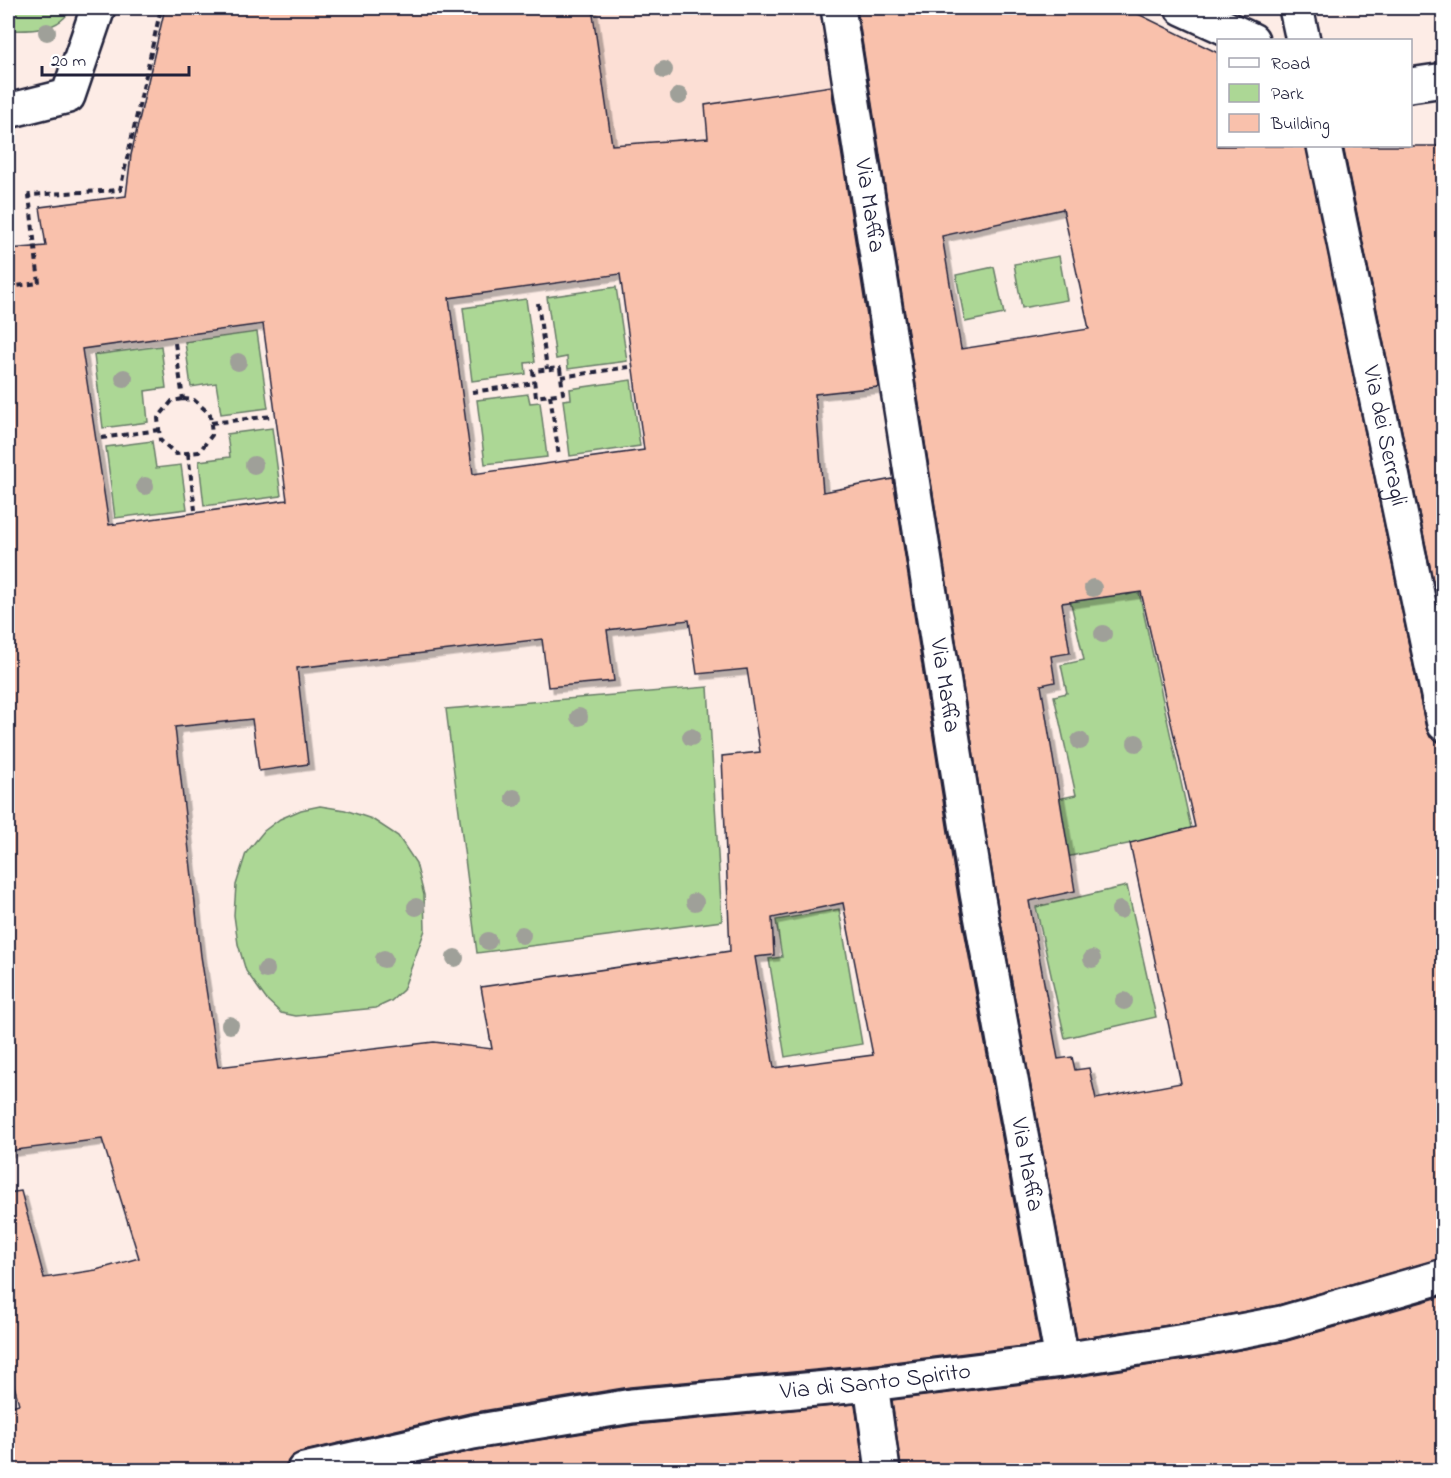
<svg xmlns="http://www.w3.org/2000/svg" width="1451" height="1478" font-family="'Indie Flower',sans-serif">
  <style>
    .built { fill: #fcdfd5 }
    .green { fill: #acd795; stroke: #677c68; stroke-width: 1.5 }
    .building { fill: #f9c1ac; stroke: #22223b; stroke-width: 1.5; fill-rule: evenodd; filter: url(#shadow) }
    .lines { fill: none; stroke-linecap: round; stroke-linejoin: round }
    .pedestrian-casing { stroke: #22223b; stroke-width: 38 }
    .minor-casing { stroke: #22223b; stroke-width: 38 }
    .path { stroke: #22223b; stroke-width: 4; stroke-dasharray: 6 4.5; stroke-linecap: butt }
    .pedestrian { stroke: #fff; stroke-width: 33 }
    .minor { stroke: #fff; stroke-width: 33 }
    .tree { fill: #9fa099 }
    .labels { text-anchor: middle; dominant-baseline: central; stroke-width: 5; stroke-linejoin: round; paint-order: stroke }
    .street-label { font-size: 24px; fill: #22223b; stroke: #fff }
  </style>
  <defs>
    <filter id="shadow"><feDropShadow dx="5.5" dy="5.5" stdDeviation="0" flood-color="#0004"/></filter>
  </defs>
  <rect width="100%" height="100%" fill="#fdece6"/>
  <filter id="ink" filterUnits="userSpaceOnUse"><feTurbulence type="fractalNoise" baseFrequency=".0167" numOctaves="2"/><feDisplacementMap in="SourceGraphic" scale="12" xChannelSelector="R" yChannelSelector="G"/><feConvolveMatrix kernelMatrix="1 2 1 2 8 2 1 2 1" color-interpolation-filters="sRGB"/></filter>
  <g filter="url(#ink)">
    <!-- built -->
    <path class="built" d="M305,8H820L832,86L705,105L708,138L612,145L304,37Z"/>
    <!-- green -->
    <g class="green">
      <path d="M8,8H71C61,31 30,31 8,30Z"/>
      <path d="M1059,256L1067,300L1022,308L1014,264Z"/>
      <path d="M994,267L1004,314L965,322L956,275Z"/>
      <path d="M616,287L627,361L568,369L567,357L556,359L547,297Z"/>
      <path d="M526,299L535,362L525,363L526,374L472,381L463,308Z"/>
      <path d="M257,332L268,408L221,414L216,383L191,387L185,342Z"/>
      <path d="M161,346L166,388L145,391L148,422L103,428L94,355Z"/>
      <path d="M631,380L640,446L570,456L563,400L571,399L570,389Z"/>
      <path d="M528,394L530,403L540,402L547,457L485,464L477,400Z"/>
      <path d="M272,428L281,496L204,506L199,461L230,457L227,434Z"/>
      <path d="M152,441L156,468L181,465L187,509L115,518L106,447Z"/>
      <path d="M1113,529L1127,595L1139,592L1201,873L1137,842L1061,858L1049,801L1076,795L1054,696L1067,693L1061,665L1084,660L1066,582Z"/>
      <path d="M708,687L722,921L477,953L446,709Z"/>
      <path d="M320,806L345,810L372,819L398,836L416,863L424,895L425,930L403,990L391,1001L376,1008L296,1016L281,1013L266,999L246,971L238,944L234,915L236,885L246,853L264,831L280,819L301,810Z"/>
      <path d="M1127,886L1156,1017L1065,1038L1036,907Z"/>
      <path d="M839,909L862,1044L785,1057L769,959L782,957L776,920Z"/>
    </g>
    <!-- building -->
    <g class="building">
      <path d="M165,8H592L612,145L708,138L705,105L831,86L878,387L815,394L823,492L893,479L958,896L1040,1344L869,1365L630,1387L470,1413L300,1452L291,1457L286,1464V1470H8V1407L19,1404L8,1363V1193L21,1191L44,1278L96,1270L139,1258L102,1139L8,1151V249L46,246L40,207L126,196L131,155ZM620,274L644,450L473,474L449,298ZM263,324L287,500L109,525L82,349ZM689,620L697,674L747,669L760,752L722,756L730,951L481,987L492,1049L434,1042L218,1067L201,956L175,727L252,719L259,771L308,764L297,668L542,639L548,687L614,681L607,630ZM843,903L873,1055L774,1068L755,957L774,955L772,918Z"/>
      <path d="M857,8H1126L1218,53V146H1306L1426,728L1430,737L1438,742H1443V1258L1278,1305L1195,1321L1077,1339L995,890ZM1063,209L1089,329L961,349L942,236ZM1141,592L1195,827L1130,843L1181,1083L1096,1099L1089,1068L1075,1070L1072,1057L1058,1059L1029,901L1075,891L1041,685L1055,682L1051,656L1070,653L1062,603Z"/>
      <path d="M1343,146H1443V629Z"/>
      <path d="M1443,1296V1470H901L892,1400L1064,1379L1202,1357L1287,1341Z"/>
      <path d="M855,1404L864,1470H387L477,1450L634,1425Z"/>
    </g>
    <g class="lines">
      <!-- pedestrian casing -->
      <g class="pedestrian-casing">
        <g id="pedestrian">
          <path d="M8,111L68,96L98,8"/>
          <path d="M871,1384L883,1470"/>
          <path id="s1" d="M304,1470L473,1432L632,1406L871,1384L1062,1360"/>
        </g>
      </g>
      <!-- minor casing -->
      <g class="minor-casing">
        <g id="minor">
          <path id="s2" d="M838,8L977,893L1062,1360L1198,1339L1282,1323L1444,1276"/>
          <path d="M1182,8L1252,40"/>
          <path d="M1296,8L1303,40"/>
          <path d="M1410,85L1444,80"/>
          <path id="s3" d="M1324,146L1444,724"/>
        </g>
      </g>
      <!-- path -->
      <g class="path">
        <path d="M8,287L39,283L29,195L120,190L161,8"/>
        <path d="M538,303L547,369"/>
        <path d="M175,343L183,399"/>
        <path d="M560,368L563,393L536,397L533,371Z"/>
        <path d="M561,377L629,367"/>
        <path d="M472,392L535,383"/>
        <path d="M550,395L559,456"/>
        <path d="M183,399L194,400L210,414L212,435L199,452L176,454L160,440L158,418L172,401Z"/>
        <path d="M211,423L273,416"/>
        <path d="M101,438L159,430"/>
        <path d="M188,453L195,510"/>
        <path d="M1440,764L1444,781"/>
      </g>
      <!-- pedestrian -->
      <use href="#pedestrian" class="pedestrian"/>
      <!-- minor -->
      <use href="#minor" class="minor"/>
    </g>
    <!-- trees -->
    <g class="tree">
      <circle cx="47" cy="32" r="9"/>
      <circle cx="664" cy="70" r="9"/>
      <circle cx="679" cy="96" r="9"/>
      <circle cx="238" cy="362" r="9"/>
      <circle cx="124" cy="378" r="9"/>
      <circle cx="254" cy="465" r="9"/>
      <circle cx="145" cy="486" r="9"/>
      <circle cx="1093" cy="588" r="9"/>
      <circle cx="1103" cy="634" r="9"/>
      <circle cx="579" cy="717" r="9"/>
      <circle cx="691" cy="737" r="9"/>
      <circle cx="1080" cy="741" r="9"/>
      <circle cx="1136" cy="743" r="9"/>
      <circle cx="514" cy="798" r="9"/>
      <circle cx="695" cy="902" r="9"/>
      <circle cx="416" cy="907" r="9"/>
      <circle cx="1120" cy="910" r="9"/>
      <circle cx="522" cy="935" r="9"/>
      <circle cx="488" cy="941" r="9"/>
      <circle cx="455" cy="958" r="9"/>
      <circle cx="384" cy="959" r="9"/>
      <circle cx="1092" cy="959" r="9"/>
      <circle cx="266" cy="970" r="9"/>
      <circle cx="1124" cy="1001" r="9"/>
      <circle cx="230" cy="1025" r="9"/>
    </g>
  </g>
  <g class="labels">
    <!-- street labels -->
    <g class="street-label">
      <text stroke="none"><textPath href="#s2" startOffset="200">Via Maffia</textPath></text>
      <text stroke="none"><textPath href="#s3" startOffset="296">Via dei Serragli</textPath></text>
      <text stroke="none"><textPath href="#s2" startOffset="686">Via Maffia</textPath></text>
      <text stroke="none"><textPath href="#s2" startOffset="1172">Via Maffia</textPath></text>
      <text stroke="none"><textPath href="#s1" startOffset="579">Via di Santo Spirito</textPath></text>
    </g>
  </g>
  <!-- margin -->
  <rect width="1451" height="1478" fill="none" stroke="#fff" stroke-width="30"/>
  <rect x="15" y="15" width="1421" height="1448" fill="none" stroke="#22223b" stroke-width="2" filter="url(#ink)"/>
  <!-- legend -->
  <rect x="1217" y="39" width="195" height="108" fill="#ffffff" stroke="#a7a7b1" stroke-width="1.5"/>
  <rect x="1229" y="58" width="30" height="9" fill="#ffffff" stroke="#a7a7b1" stroke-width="1.5"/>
  <text x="1271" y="69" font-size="18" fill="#22223b">Road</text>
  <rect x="1229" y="84" width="30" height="18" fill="#acd795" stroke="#a7a7b1" stroke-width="1.5"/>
  <text x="1271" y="99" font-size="18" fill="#22223b">Park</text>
  <rect x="1229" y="114" width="30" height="18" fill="#f9c1ac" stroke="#a7a7b1" stroke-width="1.5"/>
  <text x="1271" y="129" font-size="18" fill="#22223b">Building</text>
  <!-- scale -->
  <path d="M42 66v9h147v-9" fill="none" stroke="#22223b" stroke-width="3"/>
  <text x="51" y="66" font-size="18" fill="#22223b" stroke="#ffffff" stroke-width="4.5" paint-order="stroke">20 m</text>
</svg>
